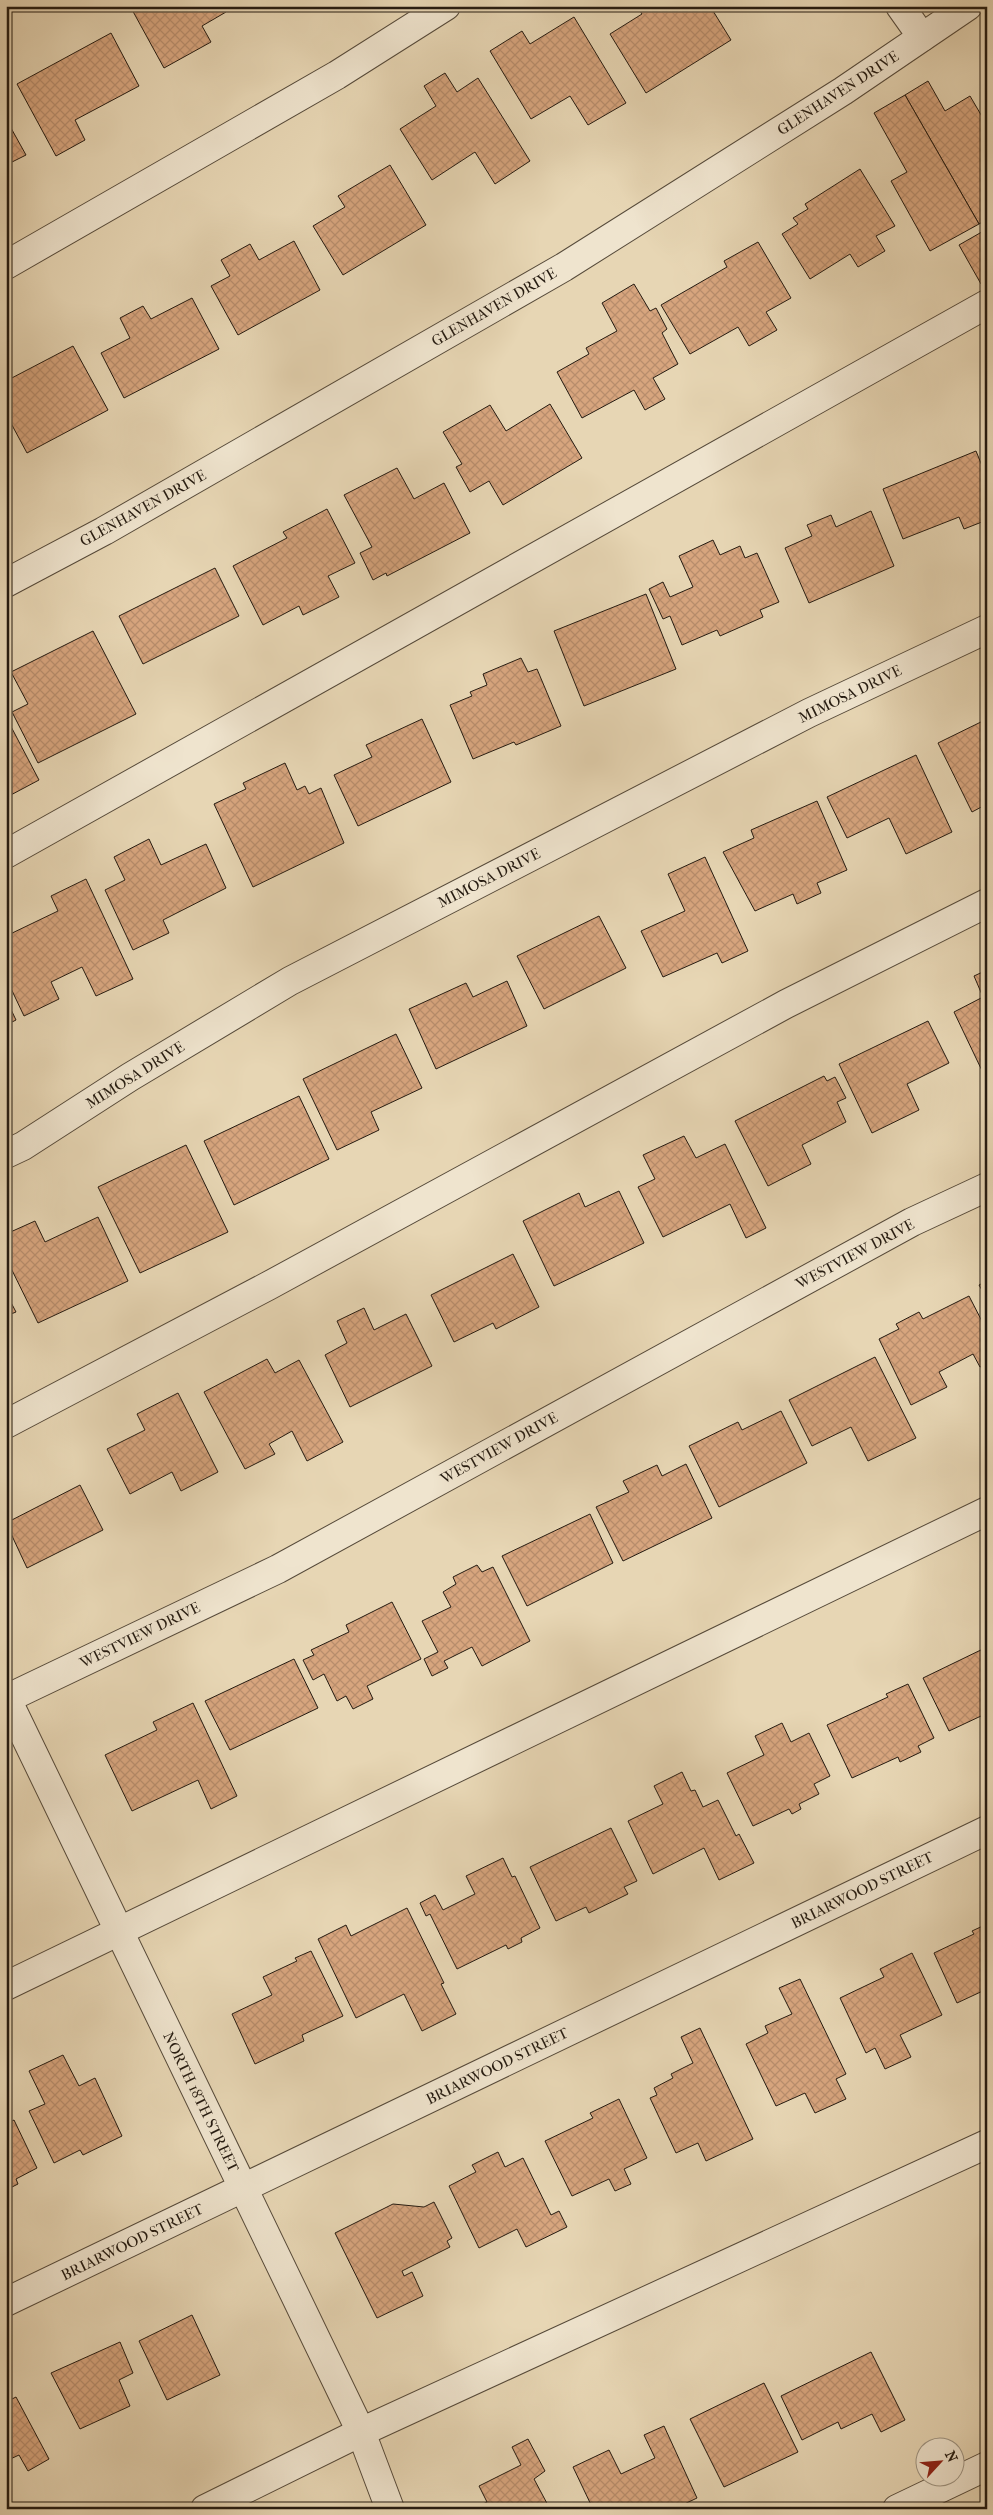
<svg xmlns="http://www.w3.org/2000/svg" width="993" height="2515" font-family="'IM FELL French Canon',serif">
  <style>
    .building { fill: url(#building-cross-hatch); stroke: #251b11 }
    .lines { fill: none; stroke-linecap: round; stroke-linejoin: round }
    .minor-casing { stroke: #564a3a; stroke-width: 30 }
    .minor { stroke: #efe4ce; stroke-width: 28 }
    .labels { text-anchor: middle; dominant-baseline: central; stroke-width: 4; stroke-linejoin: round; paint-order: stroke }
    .street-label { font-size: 15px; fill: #251b11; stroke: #efe4ce }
  </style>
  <defs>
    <pattern id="building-cross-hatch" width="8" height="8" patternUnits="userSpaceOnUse" patternTransform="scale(1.25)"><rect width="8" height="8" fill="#d7a57e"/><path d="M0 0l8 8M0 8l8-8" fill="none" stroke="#b88d6c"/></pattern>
  </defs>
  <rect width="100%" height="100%" fill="#e7d6b4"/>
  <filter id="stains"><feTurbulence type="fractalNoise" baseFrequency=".004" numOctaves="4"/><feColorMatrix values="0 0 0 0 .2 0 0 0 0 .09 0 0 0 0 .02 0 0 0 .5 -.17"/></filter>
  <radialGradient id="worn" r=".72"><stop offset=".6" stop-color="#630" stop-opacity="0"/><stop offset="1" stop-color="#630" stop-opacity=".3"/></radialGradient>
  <!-- building -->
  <g class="building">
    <path d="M130,6H223L226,12L202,26L211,42L164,68Z"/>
    <path d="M637,6H710L731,40L646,93L610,34L642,14Z"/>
    <path d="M574,17L626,103L588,125L570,96L531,119L490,51L522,31L530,44Z"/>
    <path d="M111,33L139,86L75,120L85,140L56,156L17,84Z"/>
    <path d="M445,73L457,92L478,78L530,161L495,184L475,152L432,180L400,129L436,106L424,86Z"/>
    <path d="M928,81L945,111L970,96L987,125V219L979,224L905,95Z"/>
    <path d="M905,95L979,224L930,251L891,181L907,172L874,113Z"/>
    <path d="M6,119L26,155L6,165Z"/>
    <path d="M390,165L426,225L343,275L313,226L345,207L338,196Z"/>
    <path d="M860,169L895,226L876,236L885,251L858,267L850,254L810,279L782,234L798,224L793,218L808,209L805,204Z"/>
    <path d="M987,229V281L981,284L959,245Z"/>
    <path d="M294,241L320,290L238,335L211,286L230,276L221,260L250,244L259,260Z"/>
    <path d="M758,242L791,298L766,312L777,330L749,346L738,327L690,354L661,305L727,267L724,261Z"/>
    <path d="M634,284L650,311L656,308L667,329L662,333L678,364L653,378L665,399L645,410L634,390L582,418L557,372L589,354L586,348L617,331L602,303Z"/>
    <path d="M192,298L219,349L124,398L101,353L130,338L120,318L143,306L151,319Z"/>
    <path d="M73,346L108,410L27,453L6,414V381Z"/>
    <path d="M550,404L582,458L503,505L489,481L470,492L456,467L462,464L443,432L490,405L506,431Z"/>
    <path d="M976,451L987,478V520L964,529L959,517L903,539L883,489Z"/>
    <path d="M397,468L414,499L444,483L470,533L387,576L386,573L373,580L360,553L372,547L344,495Z"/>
    <path d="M327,509L355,563L328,576L339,597L303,615L299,606L263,625L233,566L287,538L283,532Z"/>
    <path d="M871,511L894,566L809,603L785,548L812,536L807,525L831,515L836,527Z"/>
    <path d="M713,540L720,555L740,546L745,558L757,553L779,602L760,610L763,617L720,636L717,630L682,645L670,616L663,619L649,589L663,582L670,597L693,587L679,556Z"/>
    <path d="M215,568L239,616L143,664L119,616Z"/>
    <path d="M646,594L676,669L584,706L554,631Z"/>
    <path d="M93,631L136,714L38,763L12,712L28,704L11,672Z"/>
    <path d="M521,658L528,672L537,669L561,726L516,745L514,742L473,759L450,705L472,696L470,692L487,685L483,674Z"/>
    <path d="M6,717L39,780L7,797L6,796Z"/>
    <path d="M422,719L451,782L358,826L334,775L372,757L366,745Z"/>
    <path d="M987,719V804L972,812L938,743Z"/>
    <path d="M916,755L952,832L906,854L889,818L847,838L827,797Z"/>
    <path d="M285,763L297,790L305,786L309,794L321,788L344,843L253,887L214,804L246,789L243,783Z"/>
    <path d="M817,801L847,870L817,883L821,893L797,904L793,894L755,911L723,852L754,838L751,830Z"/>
    <path d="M149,839L161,865L206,844L226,888L163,920L169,933L133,950L105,890L125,880L114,857Z"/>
    <path d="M705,857L748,951L722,963L717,953L663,977L641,931L685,911L668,874Z"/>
    <path d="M86,879L133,979L96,996L82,967L51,982L59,999L24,1016L6,978V936L58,911L51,896Z"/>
    <path d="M599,916L626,968L544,1009L517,956Z"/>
    <path d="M987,970V1079H986L954,1012L983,997L974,976Z"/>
    <path d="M507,981L527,1026L436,1069L409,1009L466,983L473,997Z"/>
    <path d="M6,999L16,1020L6,1025Z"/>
    <path d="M928,1021L949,1063L907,1084L919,1110L872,1133L839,1064Z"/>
    <path d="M396,1034L422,1088L371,1112L379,1130L337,1150L303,1079Z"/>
    <path d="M824,1076L827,1081L835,1077L846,1098L837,1102L846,1122L802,1145L811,1164L768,1186L735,1121Z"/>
    <path d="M299,1096L329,1159L234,1205L204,1141Z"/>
    <path d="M684,1136L696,1158L725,1144L766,1228L746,1238L730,1204L663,1237L638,1187L655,1179L643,1155Z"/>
    <path d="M186,1145L228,1232L140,1273L98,1187Z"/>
    <path d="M619,1191L644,1243L554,1286L523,1221L579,1193L585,1207Z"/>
    <path d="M98,1217L128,1281L38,1323L6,1258V1234L35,1221L45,1242Z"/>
    <path d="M513,1254L539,1307L496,1329L493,1323L454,1342L431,1295Z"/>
    <path d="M987,1281V1299L979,1285Z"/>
    <path d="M6,1293L16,1312L6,1316Z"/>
    <path d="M969,1296L987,1331V1364L980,1367L973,1354L939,1372L947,1387L911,1405L879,1339L899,1329L896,1324L919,1312L923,1319Z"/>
    <path d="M364,1308L374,1330L406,1314L432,1366L350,1407L325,1355L347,1343L337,1321Z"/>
    <path d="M875,1357L916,1438L868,1461L851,1427L812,1446L789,1400Z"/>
    <path d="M267,1359L275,1373L299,1360L343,1442L307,1461L292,1431L269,1444L275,1454L245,1469L204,1392Z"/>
    <path d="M178,1393L218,1472L181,1491L172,1472L130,1494L107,1449L145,1430L137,1414Z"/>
    <path d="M781,1411L807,1463L719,1507L689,1446L738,1422L742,1430Z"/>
    <path d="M686,1464L712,1518L623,1561L596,1507L629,1492L623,1481L657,1465L662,1476Z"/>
    <path d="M80,1485L103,1530L27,1568L6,1523Z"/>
    <path d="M590,1514L613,1563L527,1606L502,1556Z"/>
    <path d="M477,1565L482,1572L493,1567L530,1641L482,1666L472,1647L444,1661L448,1668L432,1676L424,1659L438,1652L422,1621L451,1607L443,1592L456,1584L453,1577Z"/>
    <path d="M392,1602L421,1659L367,1686L373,1699L353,1709L346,1696L337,1701L324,1674L313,1680L303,1660L314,1655L311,1650L349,1632L346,1625Z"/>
    <path d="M987,1647V1720L984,1722L981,1716L949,1731L923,1678Z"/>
    <path d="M294,1659L318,1708L230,1750L205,1701Z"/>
    <path d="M908,1684L934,1738L918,1746L921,1752L900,1762L898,1757L852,1778L827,1725L888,1697L886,1694Z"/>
    <path d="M193,1703L237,1796L211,1809L198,1780L132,1811L105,1755L157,1730L153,1722Z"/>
    <path d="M782,1723L791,1742L809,1733L830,1776L814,1784L819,1794L799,1804L801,1809L792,1814L789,1809L753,1826L727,1773L764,1755L755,1736Z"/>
    <path d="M682,1772L691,1791L695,1790L703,1807L718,1800L736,1836L739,1834L754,1863L719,1880L704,1848L653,1874L628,1821L663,1804L654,1786Z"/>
    <path d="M611,1828L637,1881L624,1887L628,1894L589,1913L586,1907L556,1921L530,1867Z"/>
    <path d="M503,1858L512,1877L515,1876L540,1928L521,1938L522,1942L508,1949L506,1945L457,1969L430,1914L426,1916L420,1903L435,1895L443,1910L475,1894L466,1876Z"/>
    <path d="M407,1908L444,1983L441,1984L456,2014L422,2031L404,1994L356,2018L318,1939L346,1925L351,1936Z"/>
    <path d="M987,1924V1989L957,2003L934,1953L974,1934L972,1931Z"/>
    <path d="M311,1951L343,2016L302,2035L304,2041L255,2064L232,2014L272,1995L263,1977L297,1961L295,1958Z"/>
    <path d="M912,1953L942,2015L900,2035L911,2057L885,2069L875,2048L866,2053L840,1998L884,1977L880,1969Z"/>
    <path d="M800,1979L846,2074L836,2079L846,2099L815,2113L805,2093L776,2106L746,2044L768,2033L765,2026L792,2014L779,1988Z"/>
    <path d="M700,2028L753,2139L706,2161L698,2143L676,2153L650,2098L657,2095L654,2088L673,2078L671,2074L693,2063L681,2037Z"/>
    <path d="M63,2055L79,2086L95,2078L122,2136L83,2155L80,2150L54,2163L29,2111L45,2104L29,2071Z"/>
    <path d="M619,2099L647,2158L624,2169L631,2184L615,2191L609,2179L572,2196L545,2141L593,2118L590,2113Z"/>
    <path d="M14,2120L37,2168L16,2179L18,2184L6,2190V2124Z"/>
    <path d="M498,2152L505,2167L523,2158L551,2215L559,2211L567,2227L526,2247L517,2229L479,2248L449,2186L476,2172L472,2165Z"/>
    <path d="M434,2202L452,2238L447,2241L450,2247L402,2271L404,2276L412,2272L423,2296L377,2318L335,2233L393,2204L424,2207Z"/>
    <path d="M192,2315L220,2375L167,2400L139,2341Z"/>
    <path d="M120,2342L133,2373L119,2380L130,2406L80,2429L51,2373Z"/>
    <path d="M871,2352L905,2420L881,2432L872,2414L841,2429L838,2422L802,2440L781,2396Z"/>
    <path d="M764,2383L798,2452L724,2487L690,2419Z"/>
    <path d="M16,2397L49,2459L28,2471L19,2455L6,2461V2402Z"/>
    <path d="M664,2426L697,2498L674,2509H593L573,2467L609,2450L621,2474L655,2458L644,2435Z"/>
    <path d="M528,2439L545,2471L534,2479L550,2509H473L487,2502L479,2486L521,2465L512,2447Z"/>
  </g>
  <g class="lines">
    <!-- minor casing -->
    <g class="minor-casing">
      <g id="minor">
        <path d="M900,6L922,37"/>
        <path d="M6,265L337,75L446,6"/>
        <path d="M6,583L104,531L564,267L843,91L968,6"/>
        <path d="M6,854L987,304"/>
        <path d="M6,1154L23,1146L130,1077L290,981L809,713L987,629"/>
        <path d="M6,1424L268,1286L786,1004L987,903"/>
        <path d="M6,1697L361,2432L390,2509"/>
        <path d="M6,1699L278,1569L912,1222L987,1187"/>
        <path d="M6,1986L987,1511"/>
        <path d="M6,2302L987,1830"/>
        <path d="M205,2509L361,2432L987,2144"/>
        <path d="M897,2509L987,2466"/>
      </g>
    </g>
    <!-- minor -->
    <use href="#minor" class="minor"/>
  </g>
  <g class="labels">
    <!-- street labels -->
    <g class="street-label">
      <text transform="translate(838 93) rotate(-33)">GLENHAVEN DRIVE</text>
      <text transform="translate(494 307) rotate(-30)">GLENHAVEN DRIVE</text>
      <text transform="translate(143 508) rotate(-29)">GLENHAVEN DRIVE</text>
      <text transform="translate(850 694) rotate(-26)">MIMOSA DRIVE</text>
      <text transform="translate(489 878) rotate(-27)">MIMOSA DRIVE</text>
      <text transform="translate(135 1075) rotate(-32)">MIMOSA DRIVE</text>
      <text transform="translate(855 1254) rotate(-28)">WESTVIEW DRIVE</text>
      <text transform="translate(499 1448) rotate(-29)">WESTVIEW DRIVE</text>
      <text transform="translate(140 1635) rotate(-26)">WESTVIEW DRIVE</text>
      <text transform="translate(862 1890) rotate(-26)">BRIARWOOD STREET</text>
      <text transform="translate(497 2066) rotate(-26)">BRIARWOOD STREET</text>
      <text transform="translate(201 2102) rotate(64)">NORTH 18TH STREET</text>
      <text transform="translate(132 2242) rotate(-26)">BRIARWOOD STREET</text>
    </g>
  </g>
  <!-- margin -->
  <rect width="993" height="2515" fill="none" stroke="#e7d6b4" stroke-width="25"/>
  <rect x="8" y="8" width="978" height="2500" fill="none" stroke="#251b11" stroke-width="2.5"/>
  <rect x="12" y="12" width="968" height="2490" fill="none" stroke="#251b11"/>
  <!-- north arrow -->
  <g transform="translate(940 2462) rotate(64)"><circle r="24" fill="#efe4ce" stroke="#9e9482"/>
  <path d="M0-4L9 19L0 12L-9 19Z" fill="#8f2418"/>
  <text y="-8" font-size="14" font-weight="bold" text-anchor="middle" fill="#251b11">N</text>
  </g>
  <rect width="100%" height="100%" filter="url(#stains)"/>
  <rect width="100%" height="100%" fill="url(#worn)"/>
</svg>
